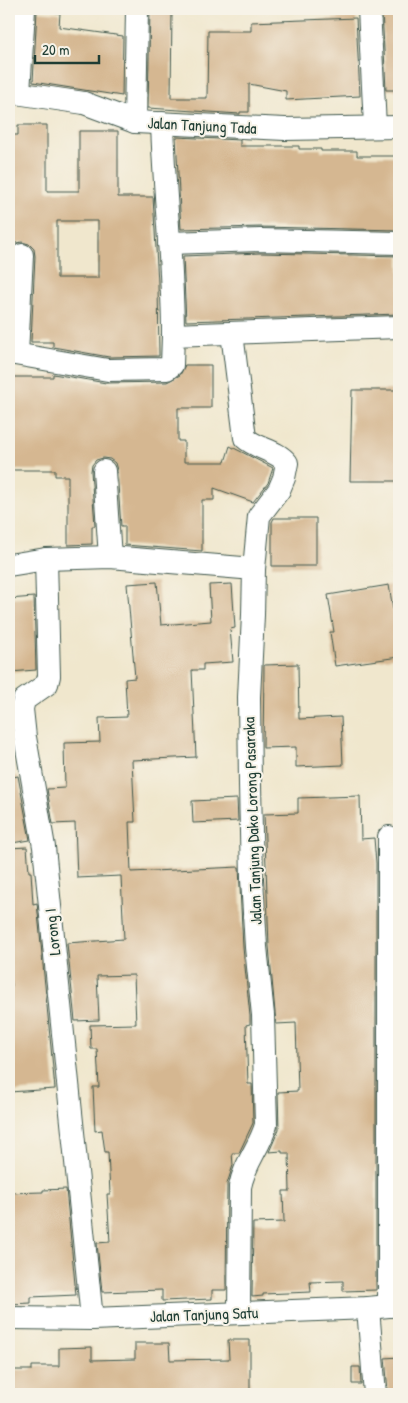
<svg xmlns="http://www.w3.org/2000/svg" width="408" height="1403" font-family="'Patrick Hand',sans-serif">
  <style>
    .building { fill: #d5b791; fill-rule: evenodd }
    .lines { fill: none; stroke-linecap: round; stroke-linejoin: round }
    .minor-casing { stroke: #3e564b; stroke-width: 24 }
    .minor { stroke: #fff; stroke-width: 22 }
    .labels { text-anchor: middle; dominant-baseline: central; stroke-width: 4; stroke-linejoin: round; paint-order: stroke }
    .street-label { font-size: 16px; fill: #1f3d34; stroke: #f7f3e8 }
  </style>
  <rect width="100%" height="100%" fill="#f7f3e8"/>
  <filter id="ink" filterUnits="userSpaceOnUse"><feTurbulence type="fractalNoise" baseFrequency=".02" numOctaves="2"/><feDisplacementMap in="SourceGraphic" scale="10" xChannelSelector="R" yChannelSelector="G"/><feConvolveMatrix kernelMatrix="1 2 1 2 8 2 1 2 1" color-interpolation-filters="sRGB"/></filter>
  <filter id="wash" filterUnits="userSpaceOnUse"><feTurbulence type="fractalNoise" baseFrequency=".0096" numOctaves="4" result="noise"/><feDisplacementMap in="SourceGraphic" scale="20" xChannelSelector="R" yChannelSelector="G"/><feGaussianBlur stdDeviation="1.12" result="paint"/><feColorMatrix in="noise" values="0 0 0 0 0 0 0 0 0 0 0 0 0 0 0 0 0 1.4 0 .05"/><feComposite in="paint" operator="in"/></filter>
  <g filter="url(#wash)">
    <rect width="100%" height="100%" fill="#f0e7cd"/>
    <g id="blocks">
      <!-- building -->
      <g class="building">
        <path d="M382,9H399V90H386Z"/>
        <path d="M150,10H172L171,98H207L208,31H251V22L356,18L360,96L286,100V91L249,84V112H240V114L148,108Z"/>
        <path d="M37,11L60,13L59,27L123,36L122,96L33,82Z"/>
        <path d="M18,125H47V191H79V131H118V197H153L158,283L159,356L109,357L53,347V342H31L35,256L34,249L29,244L22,242L16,243L11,248L9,257V135H18ZM57,221H98V278H57Z"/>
        <path d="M176,137L240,140V146H299V149H321V151H357V156H399V230L260,227L181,229Z"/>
        <path d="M260,253L399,256V314L186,321L183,256Z"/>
        <path d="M185,365H211V408H178V441H184V462H225L230,446L273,468L268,483L253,502L214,488V500H202V551L125,545V526H121L117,470L115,463L110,459L103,458L96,460L92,465L91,471L95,526H92V544L68,545V476H55V470H9V377H53V374L106,383L167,382L180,375Z"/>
        <path d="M352,390H396V453H399V481H350Z"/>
        <path d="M274,518H316V566H272V522Z"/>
        <path d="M157,582L161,625L211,621L209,585L232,584L235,628L230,629L233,662L203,664V670H192L196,757L132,760L135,822H129L131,872L239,867L243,948L250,1016V1024L246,1025L248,1084H252L253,1123L239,1153H232L233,1165L227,1184L226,1290H212V1299L162,1301V1290L102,1292L97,1243L110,1242L107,1194H110L108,1152H105L102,1130L95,1131L93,1087H99L97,1049H91L90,1025L136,1024L134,975L97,976L99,1020L75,1021L67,943L124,939L121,876L77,878L75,823L53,824L47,789L65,788L64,743L100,742L99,718L127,717L125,679L135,678L127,584Z"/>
        <path d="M389,585L394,616L399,615V657L335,666L330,632H334L328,595Z"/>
        <path d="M34,597L36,670L10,672L9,599Z"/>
        <path d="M298,664L299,719L341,717L343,765L296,767V747L263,748L264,665Z"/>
        <path d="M18,776L30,840L12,843L9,822V778Z"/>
        <path d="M360,796L361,839L374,838L376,863V1290L343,1291V1281L310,1282L311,1292L263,1294V1296L252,1297L253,1223L284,1222L283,1191H290L289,1153H282V1151L269,1152L279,1129L278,1092L298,1091L296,1023L276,1024L269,946L264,814L298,813V798Z"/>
        <path d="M237,799L238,821L193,823L192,801Z"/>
        <path d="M27,847L29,872H31L33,904L37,903L55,1089L9,1092V987L12,986L9,956V848Z"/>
        <path d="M66,1189L76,1295L31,1297V1303L9,1304V1193L43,1192V1190Z"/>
        <path d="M228,1340H250V1394H11V1370H32V1366H59V1348L92,1347V1360L135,1359V1343H169L170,1360L229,1359Z"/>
        <path d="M399,1357V1390L388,1391L385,1358Z"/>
        <path d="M352,1367H360L361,1384H352Z"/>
      </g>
    </g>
  </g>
  <g filter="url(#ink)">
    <use href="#blocks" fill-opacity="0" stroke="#3e564b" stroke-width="1"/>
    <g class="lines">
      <!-- minor casing -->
      <g class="minor-casing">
        <g id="minor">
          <path d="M369,9L375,126"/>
          <path d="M9,92L84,103L135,122L285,129L399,127"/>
          <path d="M19,93L24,9"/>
          <path d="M135,122L137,9"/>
          <path d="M162,123C164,194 173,264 173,335"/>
          <path d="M169,243L260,240L399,243"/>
          <path d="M232,333L245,438C257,449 277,450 287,463L284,478L279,490L259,516L254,569"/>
          <path d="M9,353L108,370L167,369L172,365L173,335L399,327"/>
          <path d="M17,354L22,255"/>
          <path d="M104,471L110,557"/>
          <path d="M46,559L49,676L47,684L24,700L22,709L25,737L44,847L92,1319"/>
          <path d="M9,565L46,559L110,557L254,569L253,615L249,697L250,785L252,879L256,947L263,1015L266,1125C260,1147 244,1164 240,1187L239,1313"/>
          <path d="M389,1306V837"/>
          <path d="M368,1308L375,1394"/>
          <path d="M9,1318L92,1319L368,1308L399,1305"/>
        </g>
      </g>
      <!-- minor -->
      <use href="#minor" class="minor"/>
    </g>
  </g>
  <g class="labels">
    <!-- street labels -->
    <g class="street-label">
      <text transform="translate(202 125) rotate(3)">Jalan Tanjung Tada</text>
      <text transform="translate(252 821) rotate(-92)">Jalan Tanjung Dako Lorong Pasaraka</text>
      <text transform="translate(52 932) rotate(-96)">Lorong I</text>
      <text transform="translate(204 1314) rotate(-2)">Jalan Tanjung Satu</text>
    </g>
  </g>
  <!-- margin -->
  <rect width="408" height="1403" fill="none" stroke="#f7f3e8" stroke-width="30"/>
  <!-- scale -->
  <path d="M35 55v8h64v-8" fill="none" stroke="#1f3d34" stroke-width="2.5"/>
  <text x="42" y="55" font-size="15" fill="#1f3d34" stroke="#f7f3e8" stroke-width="4" paint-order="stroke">20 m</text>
</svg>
